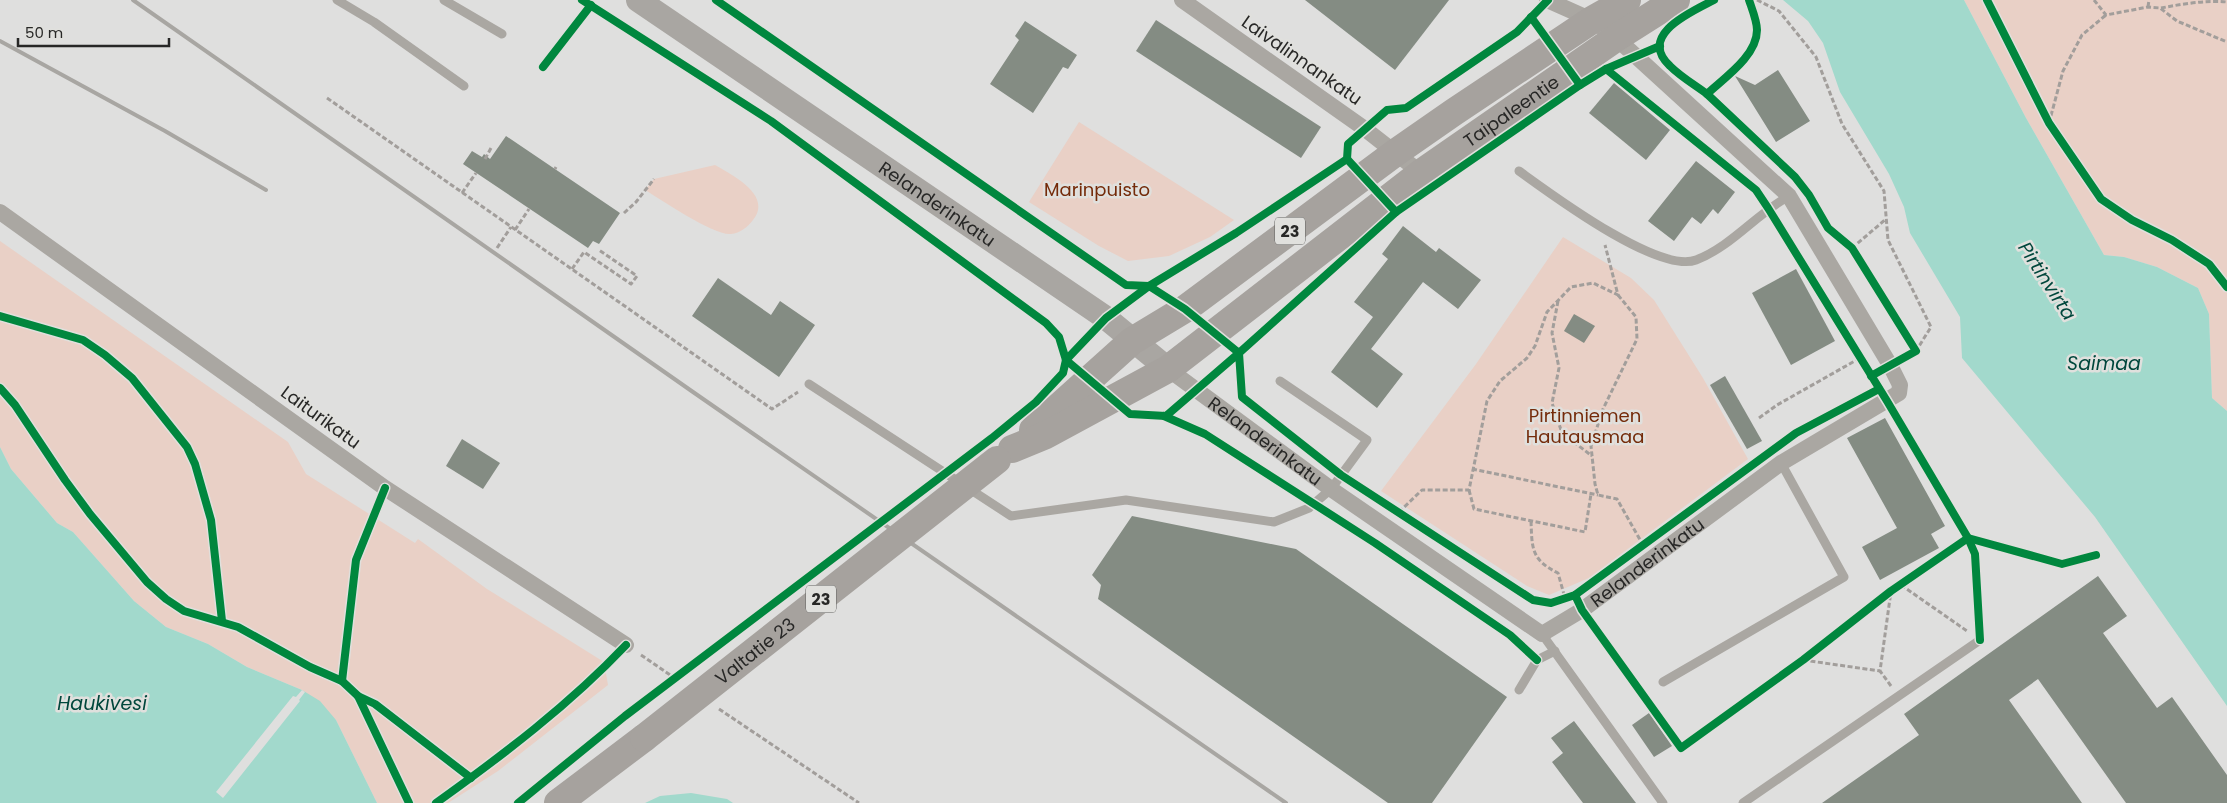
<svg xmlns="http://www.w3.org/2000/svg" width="2227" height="803" font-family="Poppins,sans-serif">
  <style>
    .green { fill: #e9d0c6 }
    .water { fill: #a2d9cc }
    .pier { fill: #dfdfde }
    .building { fill: #848c83 }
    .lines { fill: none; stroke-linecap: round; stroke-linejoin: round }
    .path { stroke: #a29e9b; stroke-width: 3; stroke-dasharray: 5 2.5; stroke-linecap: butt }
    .service { stroke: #aaa7a2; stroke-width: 9 }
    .minor { stroke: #aaa7a2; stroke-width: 16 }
    .secondary { stroke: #a9a6a2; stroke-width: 24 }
    .trunk { stroke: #a6a29e; stroke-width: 28 }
    .rail { stroke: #a8a6a2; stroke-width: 4 }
    .trunk-bridge { stroke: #a6a29e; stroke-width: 28 }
    .cycleway-casing { stroke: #e0e0dd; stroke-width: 11 }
    .cycleway { stroke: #00873e; stroke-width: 8 }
    .labels { text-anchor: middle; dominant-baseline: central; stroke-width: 5; stroke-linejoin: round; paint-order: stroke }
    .shield { fill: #e0e0dd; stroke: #5e5e5d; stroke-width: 1 }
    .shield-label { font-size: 16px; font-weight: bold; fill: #272726 }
    .street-label { font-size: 18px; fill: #272726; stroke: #e0e0dd }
    .park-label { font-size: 18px; fill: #742b0a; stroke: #e0e0dd }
    .water-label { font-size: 19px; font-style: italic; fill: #00473c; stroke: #e0e0dd }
  </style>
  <rect width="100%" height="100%" fill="#dfdfde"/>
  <!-- green -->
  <g class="green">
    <path d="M1964,0H2227V411L2212,398L2209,314L2198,288L2157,267L2124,257L2104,255L2026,118Z"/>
    <path d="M1079,122L1234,220L1210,237L1169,256L1128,261L1099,246L1029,202Z"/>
    <path d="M715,165C732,175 773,195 753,220C748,227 740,233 731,234C714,236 662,200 645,190L654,179Z"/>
    <path d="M1563,237L1631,278L1654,300L1703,378L1748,459L1589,578L1549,595L1527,586L1381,491L1476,364Z"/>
    <path d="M0,241L288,442L306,474L415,543L418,539L487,589L604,662L608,685L498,771L448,803H377L336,720L302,690L247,667L208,644L166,627L134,601L73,532L57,523L11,469L0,447Z"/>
  </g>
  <!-- water -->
  <g class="water">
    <path d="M1783,0H1964L2026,118L2104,255L2124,257L2157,267L2198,288L2209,314L2212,398L2227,411V706L2095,517L1962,358L1960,317L1910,233L1904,207L1889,174L1840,92L1823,43L1808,21Z"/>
    <path d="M0,447L11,469L57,523L73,532L134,601L166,627L208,644L247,667L302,690L320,701L336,720L377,803H0Z"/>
    <path d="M691,793L727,799L733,803H645L660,796Z"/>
  </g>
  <!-- pier -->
  <path class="pier" d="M302,690L305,692L299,700L300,701L223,798L216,792L293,696L296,697Z"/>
  <!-- building -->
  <g class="building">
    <path d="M1305,0H1449L1395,70Z"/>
    <path d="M1156,20L1321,127L1301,158L1136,51Z"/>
    <path d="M1025,21L1077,55L1068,69L1063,67L1033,113L990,84L1019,40L1015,36Z"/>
    <path d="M1778,70L1810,121L1776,142L1735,76L1755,85Z"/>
    <path d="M1614,83L1670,130L1646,160L1589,113Z"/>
    <path d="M506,136L620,213L599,244L593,241L588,248L463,164L472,151L482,157L484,154L490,159Z"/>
    <path d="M1696,161L1735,192L1718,214L1713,209L1701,224L1692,217L1674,241L1648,221Z"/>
    <path d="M1403,226L1436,252L1439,248L1481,280L1458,309L1423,282L1371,349L1403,374L1377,408L1331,372L1373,317L1354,302L1388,259L1382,254Z"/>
    <path d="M1796,269L1835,341L1791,365L1752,293Z"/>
    <path d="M718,278L771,315L780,301L815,325L779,377L692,316Z"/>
    <path d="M1574,314L1595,326L1584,343L1564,331Z"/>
    <path d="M1725,376L1762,441L1747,449L1710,385Z"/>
    <path d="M1885,418L1945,526L1931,534L1939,548L1880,580L1862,547L1897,528L1847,438Z"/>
    <path d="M462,439L500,463L483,489L446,466Z"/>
    <path d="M1132,516L1296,549L1507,697L1432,803H1388L1098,599L1101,585L1092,575Z"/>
    <path d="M2098,576L2127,616L2103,633L2157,708L2172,697L2227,775V803H2126L2038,679L2009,700L2082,803H1822L1919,735L1904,714Z"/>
    <path d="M1649,713L1672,746L1654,757L1632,725Z"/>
    <path d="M1574,721L1636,803H1583L1552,762L1563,753L1551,738Z"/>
  </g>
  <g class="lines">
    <!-- path -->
    <g class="path">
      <path d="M1757,0L1779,11L1816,57L1842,124L1884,191L1888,240L1931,327L1916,351"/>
      <path d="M2094,0L2106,15L2148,7L2160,8L2177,21L2227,42"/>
      <path d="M2148,7L2149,0"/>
      <path d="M2161,8C2182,4 2206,0 2227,2"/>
      <path d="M327,98L772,409L798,392"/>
      <path d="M2049,123L2063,71L2082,35L2106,15"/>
      <path d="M485,159L491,148"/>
      <path d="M555,169L556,167"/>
      <path d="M462,193L476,173"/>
      <path d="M624,213L636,202L654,179"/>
      <path d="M515,230L529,209"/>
      <path d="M497,248L511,227"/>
      <path d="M1852,248L1886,219"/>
      <path d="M572,269L584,252L631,284L637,276L599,250"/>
      <path d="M1618,295L1636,317L1637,339L1603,409L1591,446L1595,484L1598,495L1617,499L1643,545"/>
      <path d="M1558,301L1552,333L1559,368L1552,403L1562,433L1592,456"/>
      <path d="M1759,418L1777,405L1860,358"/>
      <path d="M1472,469L1598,495"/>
      <path d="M1469,490L1474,509L1585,532L1591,494"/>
      <path d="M1399,512L1422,490H1469L1487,401L1500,381L1527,358L1535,346L1547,312L1571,287L1593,283L1618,295L1605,245"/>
      <path d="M1531,521C1532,548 1531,560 1558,573L1565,598"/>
      <path d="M1901,585L1967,631"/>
      <path d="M641,655L679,681"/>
      <path d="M1803,660L1880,671"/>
      <path d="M1891,686L1880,671L1891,591"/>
      <path d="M719,709L859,803"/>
    </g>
    <!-- service -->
    <g class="service">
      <path d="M337,0L374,22L464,86"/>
      <path d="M444,0L502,34"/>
      <path d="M1519,171C1551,194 1658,274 1696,260C1732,246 1755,215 1789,196"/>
      <path d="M809,384L1011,516L1126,500L1274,522L1309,508L1331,489L1367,440L1280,381"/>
      <path d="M1542,634L1663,803"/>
      <path d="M1663,682L1844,577L1781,463"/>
      <path d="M1519,690L1537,660L1555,651"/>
      <path d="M1743,803L1980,640"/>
    </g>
    <!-- minor -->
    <g class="minor">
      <path d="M1182,0L1365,129L1421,173"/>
      <path d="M0,212L385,488L626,645"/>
      <path id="s1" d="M1168,369L1331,489L1542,634L1582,610L1781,463L1899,393L1900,385L1890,365L1789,196L1616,38L1592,20L1547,0"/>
    </g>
    <!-- secondary -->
    <path class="secondary" id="s2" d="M638,0L1106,318L1168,369"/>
    <!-- trunk -->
    <g class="trunk">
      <path d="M1033,430L1132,341L1185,309L1395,153L1454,112L1592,20L1627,0"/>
      <path id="s3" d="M1012,449L1046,435L1168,369L1421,173L1616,38L1676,0"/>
      <path d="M558,803L644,738"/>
    </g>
    <!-- rail -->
    <g class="rail">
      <path d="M133,0L693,392L1286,803"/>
      <path d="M0,41L165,131L266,190"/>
    </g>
    <!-- trunk-bridge -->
    <path class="trunk-bridge" id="s4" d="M644,738L997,460"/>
    <!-- cycleway casing -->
    <g class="cycleway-casing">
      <g id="cycleway">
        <path d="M716,0L1126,285L1149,286L1236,233L1347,159L1348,144L1387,110L1406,108L1517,32L1548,0"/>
        <path d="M1714,0C1691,12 1637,35 1670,66C1681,77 1695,85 1707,94C1724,78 1757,56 1757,30C1757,21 1752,9 1749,0"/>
        <path d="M1987,0L2049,123L2101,199L2132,220L2172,240L2209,264L2227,287"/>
        <path d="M1531,17L1580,85"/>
        <path d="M1660,46L1606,69L1580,85L1396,212L1239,353L1166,416L1130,414L1066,360L1106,318L1149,286L1185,309L1239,353L1242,397L1341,475L1533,600L1551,603L1575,595L1796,433L1879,389"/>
        <path d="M543,67L591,5"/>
        <path d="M1606,69L1756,190L1768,208L1887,401L1968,538L1975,554L1980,640"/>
        <path d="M1707,94L1795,177L1809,195L1828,228L1852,248L1916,351L1871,376"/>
        <path d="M1347,159L1396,212"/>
        <path d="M0,316L83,340L105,355L132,378L187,447L195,464L211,520L222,621"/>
        <path d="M0,388L15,405L65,480L90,514L147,582L166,599L184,611L238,627L310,667L342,681L358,696L409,803"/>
        <path d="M1164,416L1205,434L1375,543L1510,635L1537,660"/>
        <path d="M1575,595L1582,610L1681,748L1803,660L1891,591L1968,538L2062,564L2096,555"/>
        <path d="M342,681L356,560L385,488"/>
        <path d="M358,696L375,704L471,778"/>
        <path d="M436,803C503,755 569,705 626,645"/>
        <path d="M518,803L625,716L992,438L1036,402L1063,373L1066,360L1059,337L1046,323L771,121L582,0"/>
      </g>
    </g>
    <!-- cycleway -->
    <use href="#cycleway" class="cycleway"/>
  </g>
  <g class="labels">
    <!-- shield labels -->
    <g class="shield">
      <rect x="1275" y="217.5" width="30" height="27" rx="4"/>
      <rect x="806" y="585.5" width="30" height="27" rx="4"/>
    </g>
    <g class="shield-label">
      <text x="1290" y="231">23</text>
      <text x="821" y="599">23</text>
    </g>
    <!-- street labels -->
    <g class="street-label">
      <text transform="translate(1302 60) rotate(35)">Laivalinnankatu</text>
      <text stroke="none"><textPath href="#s3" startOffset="605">Taipaleentie</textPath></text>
      <text stroke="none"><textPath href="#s2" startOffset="362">Relanderinkatu</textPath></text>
      <text transform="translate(321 417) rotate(36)">Laiturikatu</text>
      <text stroke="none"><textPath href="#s1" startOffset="121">Relanderinkatu</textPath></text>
      <text stroke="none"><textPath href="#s1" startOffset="586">Relanderinkatu</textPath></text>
      <text stroke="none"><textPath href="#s4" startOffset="141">Valtatie 23</textPath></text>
    </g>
    <!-- park labels -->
    <g class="park-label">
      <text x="1097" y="189">Marinpuisto</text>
      <text x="1585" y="415">Pirtinniemen<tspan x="1585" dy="21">Hautausmaa</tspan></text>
    </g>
    <!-- water labels -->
    <g class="water-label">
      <text transform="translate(2047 281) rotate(57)">Pirtinvirta</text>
      <text x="2104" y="363">Saimaa</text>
      <text x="102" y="703">Haukivesi</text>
    </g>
  </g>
  <!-- scale -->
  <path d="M18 38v8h151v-8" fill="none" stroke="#272726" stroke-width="2.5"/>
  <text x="25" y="38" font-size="15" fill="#272726" stroke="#e0e0dd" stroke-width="4" paint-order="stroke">50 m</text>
</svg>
